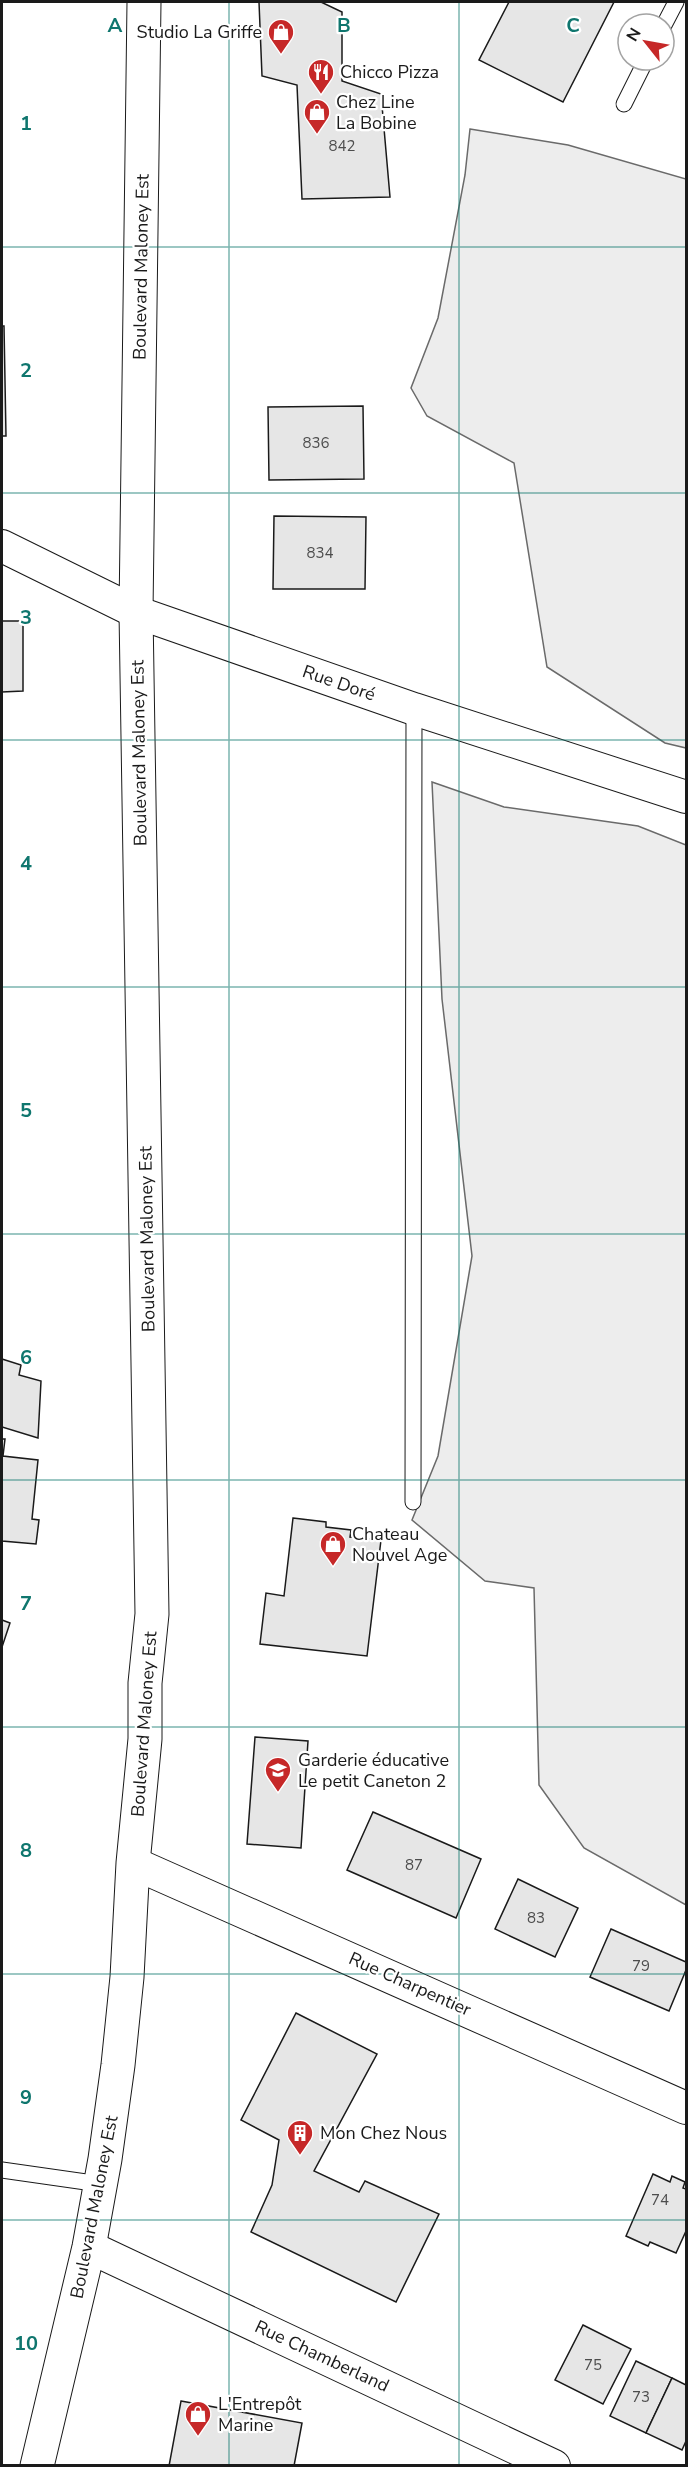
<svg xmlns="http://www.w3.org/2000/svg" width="688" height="2467" font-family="'Nunito Sans',sans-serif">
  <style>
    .built { fill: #ededed; stroke: #6a6a6a; stroke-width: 1.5 }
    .building { fill: #e6e6e6; stroke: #1a1a1a; stroke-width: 1.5 }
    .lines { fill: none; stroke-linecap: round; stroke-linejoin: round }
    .service-casing { stroke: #1a1a1a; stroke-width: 17 }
    .minor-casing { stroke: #1a1a1a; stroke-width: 34 }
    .primary-casing { stroke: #1a1a1a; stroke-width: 35 }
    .service { stroke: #fff; stroke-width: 15 }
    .minor { stroke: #fff; stroke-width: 32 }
    .primary { stroke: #fff; stroke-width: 33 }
    .grid { fill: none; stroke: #0f766e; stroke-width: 1.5; stroke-opacity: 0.55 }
    .labels { text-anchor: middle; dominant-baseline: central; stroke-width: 4.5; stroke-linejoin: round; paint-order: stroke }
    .number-label { font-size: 15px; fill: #4d4d4d }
    .poi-label { font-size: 18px; fill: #1a1a1a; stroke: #fff; text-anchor: start }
    .street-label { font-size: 18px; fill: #1a1a1a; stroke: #fff }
    .grid-label { font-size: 20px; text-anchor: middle; font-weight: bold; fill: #0f766e; stroke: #fff; stroke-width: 4.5; stroke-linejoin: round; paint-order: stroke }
  </style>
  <rect width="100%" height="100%" fill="#fff"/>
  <!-- built -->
  <g class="built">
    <path d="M470,129L568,145L686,179V748L665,743L547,667L514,463L427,416L411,388L438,318L465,175Z"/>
    <path d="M432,782L504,807L638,826L686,845V1905L584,1848L539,1785L534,1588L485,1581L412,1520L438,1456L472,1256L442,999Z"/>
  </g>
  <!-- building -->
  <g class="building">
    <path d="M259,2H321L342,12V81L381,94L390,197L302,199L297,85L262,76Z"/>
    <path d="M509,2H614L563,102L479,60Z"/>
    <path d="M2,326H4L6,436H2Z"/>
    <path d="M363,406L364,479L269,480L268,407Z"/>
    <path d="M274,516L366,517L365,589H273Z"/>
    <path d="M2,621H23V691L2,692Z"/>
    <path d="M2,1359L21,1365L19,1375L41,1381L38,1438L2,1427Z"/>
    <path d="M2,1439H5L3,1456L38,1460L32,1519L39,1520L36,1544L2,1541Z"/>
    <path d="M293,1518L326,1522V1527L351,1530L350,1537L381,1540L367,1656L260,1644L266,1593L284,1596Z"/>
    <path d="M2,1620L10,1623L2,1647Z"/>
    <path d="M255,1737L308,1741L301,1848L247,1844Z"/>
    <path d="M373,1812L481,1859L456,1918L347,1870Z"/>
    <path d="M518,1879L578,1908L555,1957L495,1929Z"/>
    <path d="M611,1929L686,1962V1970L669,2011L590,1977Z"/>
    <path d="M296,2013L377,2054L314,2171L359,2192L365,2181L439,2214L396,2302L251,2232L272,2185L279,2140L241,2120Z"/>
    <path d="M653,2174L670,2182L672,2176L685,2182L683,2188L686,2189V2231L676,2253L650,2242L648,2246L626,2236Z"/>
    <path d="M583,2325L631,2349L603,2404L555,2380Z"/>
    <path d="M636,2361L672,2378L646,2433L610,2416Z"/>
    <path d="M672,2378L686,2385V2441L682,2450L646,2433Z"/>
    <path d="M181,2401L302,2423L294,2466H169Z"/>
  </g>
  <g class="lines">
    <!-- service casing -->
    <g class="service-casing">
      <g id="service">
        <path d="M664,25L676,2"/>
        <path d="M624,104L646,60"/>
        <path d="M413,1502L414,709"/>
        <path d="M2,2170L100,2184"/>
      </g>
    </g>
    <!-- minor casing -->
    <g class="minor-casing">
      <g id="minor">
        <path d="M2,546L136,612L414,709L686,797"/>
        <path d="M133,1863L686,2108"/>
        <path d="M89,2247L554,2466"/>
      </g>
    </g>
    <!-- primary casing -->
    <g class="primary-casing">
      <path id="primary" d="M37,2466L89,2247L105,2159L118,2065L127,1977L133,1863L145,1739V1683L152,1614L136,612L144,2"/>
    </g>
    <!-- service -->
    <use href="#service" class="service"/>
    <!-- minor -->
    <use href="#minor" class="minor"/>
    <!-- primary -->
    <use href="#primary" class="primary"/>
  </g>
  <!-- grid -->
  <path class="grid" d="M229,2V2466M459,2V2466M2,247H686M2,493H686M2,740H686M2,987H686M2,1234H686M2,1480H686M2,1727H686M2,1974H686M2,2220H686"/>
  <!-- icons -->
  <defs>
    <g id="shop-pin" transform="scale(1.35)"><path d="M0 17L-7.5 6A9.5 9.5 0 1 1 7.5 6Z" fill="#c62828" stroke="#fff"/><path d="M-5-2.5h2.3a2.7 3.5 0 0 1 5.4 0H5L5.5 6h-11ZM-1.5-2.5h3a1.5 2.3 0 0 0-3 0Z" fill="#fff"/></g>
    <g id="restaurant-pin" transform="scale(1.35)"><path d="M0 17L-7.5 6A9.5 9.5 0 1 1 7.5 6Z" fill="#c62828" stroke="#fff"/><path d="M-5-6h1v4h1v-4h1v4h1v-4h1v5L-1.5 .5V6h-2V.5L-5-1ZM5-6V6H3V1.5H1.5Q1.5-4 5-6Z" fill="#fff"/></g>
    <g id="school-pin" transform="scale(1.35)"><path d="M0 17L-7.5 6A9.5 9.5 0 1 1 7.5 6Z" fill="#c62828" stroke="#fff"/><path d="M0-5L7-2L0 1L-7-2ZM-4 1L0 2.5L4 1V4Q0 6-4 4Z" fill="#fff"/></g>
    <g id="building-pin" transform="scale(1.35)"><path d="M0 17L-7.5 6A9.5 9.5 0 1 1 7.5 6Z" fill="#c62828" stroke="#fff"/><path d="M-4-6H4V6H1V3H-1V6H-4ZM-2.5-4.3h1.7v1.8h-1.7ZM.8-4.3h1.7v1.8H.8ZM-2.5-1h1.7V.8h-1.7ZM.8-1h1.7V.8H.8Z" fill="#fff"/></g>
  </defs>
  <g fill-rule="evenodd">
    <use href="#shop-pin" x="281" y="32"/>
    <use href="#restaurant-pin" x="321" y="72"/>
    <use href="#shop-pin" x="317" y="112"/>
    <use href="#shop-pin" x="333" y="1544"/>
    <use href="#school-pin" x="278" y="1770"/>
    <use href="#building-pin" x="300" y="2133"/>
    <use href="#shop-pin" x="198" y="2414"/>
  </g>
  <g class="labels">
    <!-- number labels -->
    <g class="number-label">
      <text x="342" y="146">842</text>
      <text x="316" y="443">836</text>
      <text x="320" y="553">834</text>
      <text x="414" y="1865">87</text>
      <text x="536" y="1918">83</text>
      <text x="641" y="1966">79</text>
      <text x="660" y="2200">74</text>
      <text x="593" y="2365">75</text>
      <text x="641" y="2397">73</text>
    </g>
    <!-- poi labels -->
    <g class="poi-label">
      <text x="262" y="32" text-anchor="end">Studio La Griffe</text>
      <text x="340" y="72">Chicco Pizza</text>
      <text x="336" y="102">Chez Line<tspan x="336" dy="21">La Bobine</tspan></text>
      <text x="352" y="1534">Chateau<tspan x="352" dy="21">Nouvel Age</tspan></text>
      <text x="298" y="1760">Garderie éducative<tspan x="298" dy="21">Le petit Caneton 2</tspan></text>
      <text x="320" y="2133">Mon Chez Nous</text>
      <text x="218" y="2404">L'Entrepôt<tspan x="218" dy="21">Marine</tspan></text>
    </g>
    <!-- street labels -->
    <g class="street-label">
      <text transform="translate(141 267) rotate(-89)">Boulevard Maloney Est</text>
      <text transform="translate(339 683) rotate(19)">Rue Doré</text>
      <text transform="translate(139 753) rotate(-91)">Boulevard Maloney Est</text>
      <text transform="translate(147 1239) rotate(-91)">Boulevard Maloney Est</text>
      <text transform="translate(144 1724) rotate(-86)">Boulevard Maloney Est</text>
      <text transform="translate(410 1984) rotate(24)">Rue Charpentier</text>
      <text transform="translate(94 2207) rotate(-79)">Boulevard Maloney Est</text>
      <text transform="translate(322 2356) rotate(25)">Rue Chamberland</text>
    </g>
  </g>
  <g class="grid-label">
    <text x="115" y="32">A</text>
    <text x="344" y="32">B</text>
    <text x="573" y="32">C</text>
    <text x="26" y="130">1</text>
    <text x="26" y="377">2</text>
    <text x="26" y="624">3</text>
    <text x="26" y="870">4</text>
    <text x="26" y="1117">5</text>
    <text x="26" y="1364">6</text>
    <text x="26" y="1610">7</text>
    <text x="26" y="1857">8</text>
    <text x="26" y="2104">9</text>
    <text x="26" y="2350">10</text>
  </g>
  <!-- border -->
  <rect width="688" height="2467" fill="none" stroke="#1a1a1a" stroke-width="6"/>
  <!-- north arrow -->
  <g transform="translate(646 42) rotate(301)"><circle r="28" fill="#ffffff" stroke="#a3a3a3" stroke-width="1.5"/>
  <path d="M0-4.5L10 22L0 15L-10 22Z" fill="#c62828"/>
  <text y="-9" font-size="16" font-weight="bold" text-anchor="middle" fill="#1a1a1a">N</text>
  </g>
</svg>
